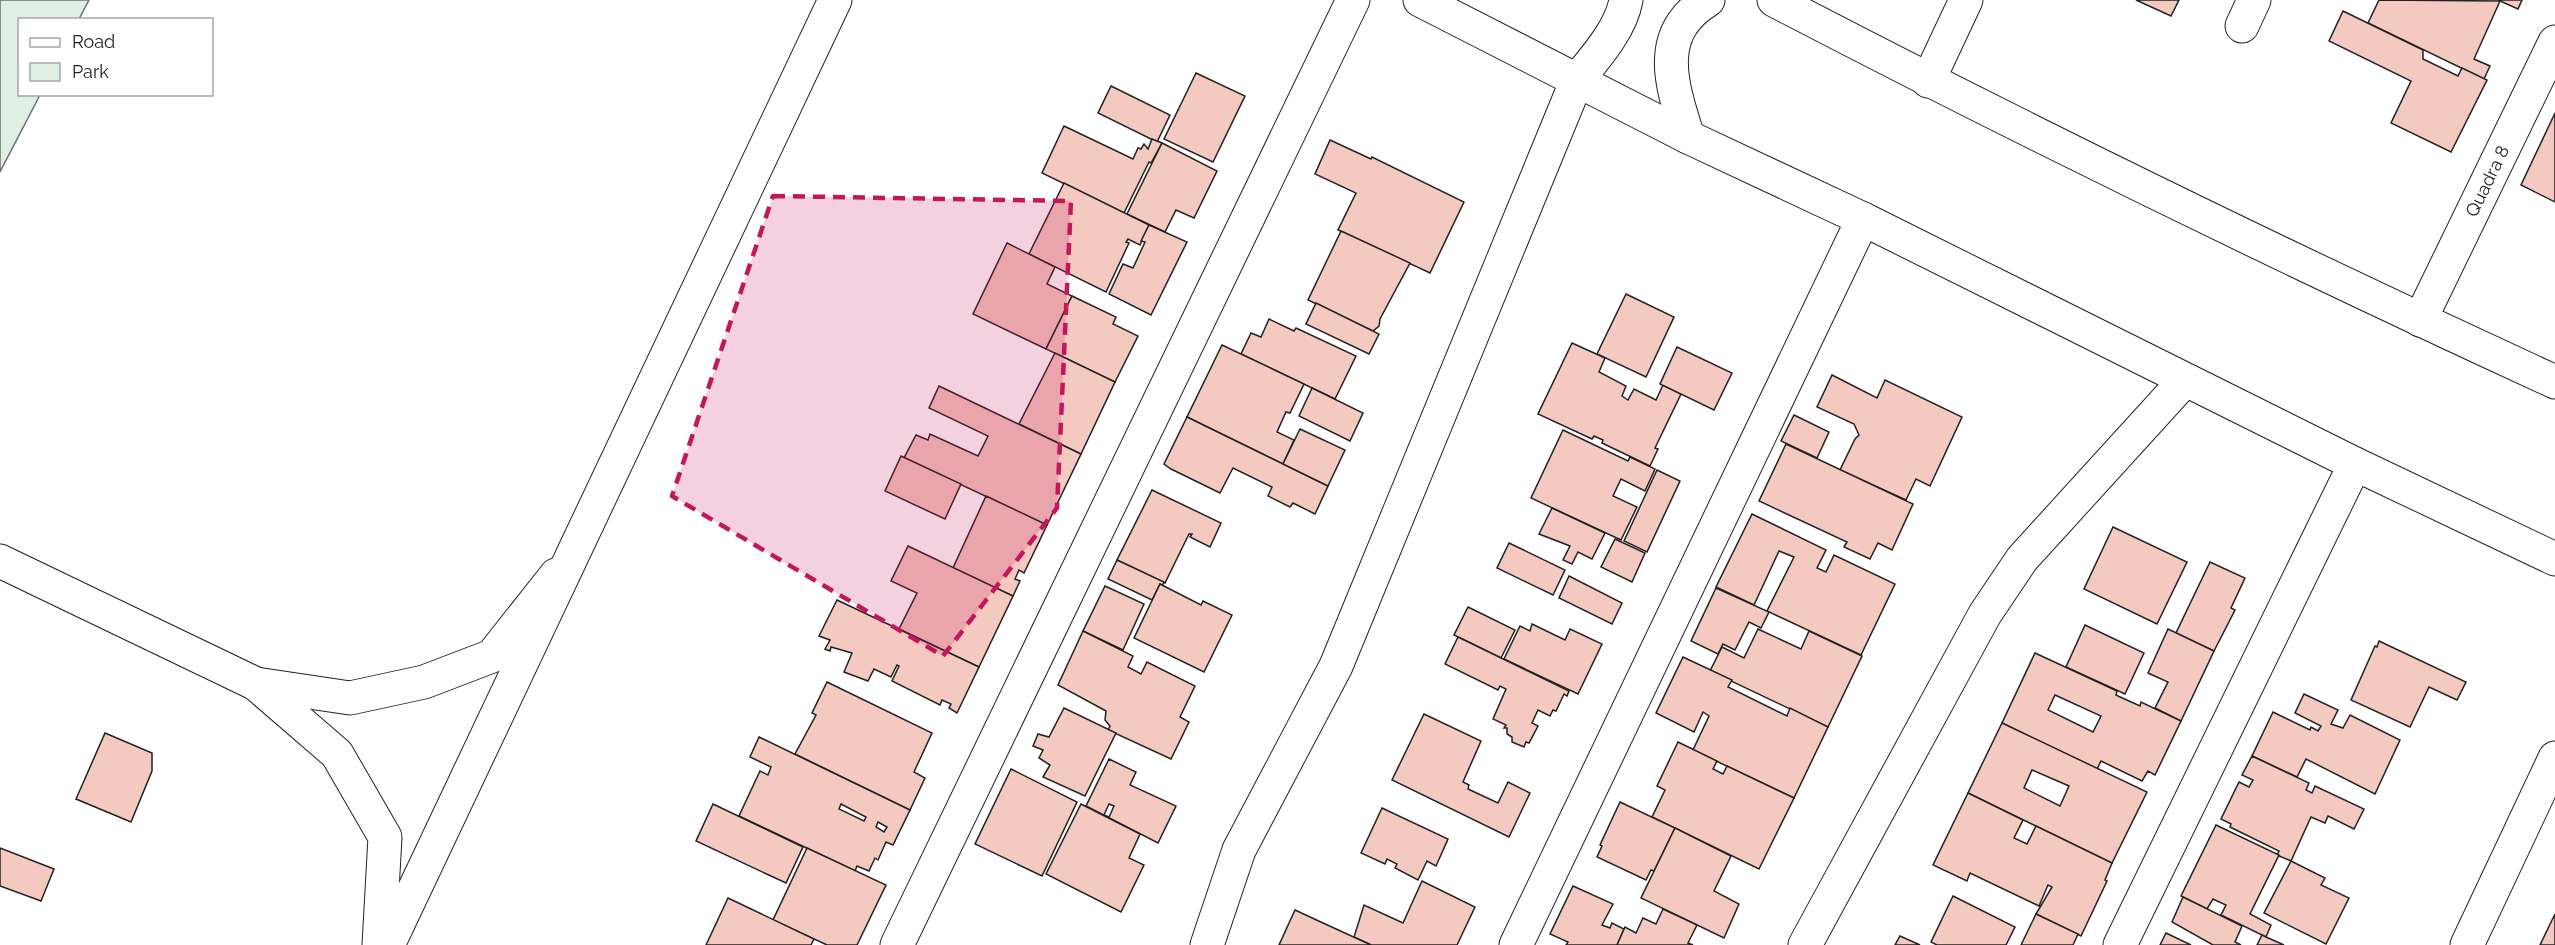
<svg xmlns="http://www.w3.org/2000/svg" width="2555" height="945" font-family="Raleway,sans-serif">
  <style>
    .green { fill: #e0efe3; stroke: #6f6f6f; stroke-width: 1.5 }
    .building { fill: #f3c9c0; stroke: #222; stroke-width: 1.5; fill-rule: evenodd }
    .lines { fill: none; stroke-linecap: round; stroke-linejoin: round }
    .minor-casing { stroke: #222; stroke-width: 35 }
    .major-casing { stroke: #222; stroke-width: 35 }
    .highway-casing { stroke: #222; stroke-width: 35 }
    .minor { stroke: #fff; stroke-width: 33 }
    .major { stroke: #fff; stroke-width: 33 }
    .highway { stroke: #fff; stroke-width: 33 }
    .marked { fill: #c2185b; fill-opacity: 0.2; stroke: #c2185b; stroke-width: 4.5; stroke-dasharray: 12 8; stroke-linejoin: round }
    .labels { text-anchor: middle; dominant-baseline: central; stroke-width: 4.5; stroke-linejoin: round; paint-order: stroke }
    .street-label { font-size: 18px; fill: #222; stroke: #fff }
  </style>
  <rect width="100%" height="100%" fill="#fff"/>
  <!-- green -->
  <path class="green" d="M0,0H89L79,19L20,20V94L40,95L0,172Z"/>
  <!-- building -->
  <g class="building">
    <path d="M2136,0H2179L2171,16Z"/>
    <path d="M2379,0L2500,1L2474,59L2490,66L2484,79L2368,23Z"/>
    <path d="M2498,0H2522L2518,9Z"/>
    <path d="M2343,11L2423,50V59L2458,76L2462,68L2487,80L2451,152L2391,123L2411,81L2329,41Z"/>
    <path d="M1196,73L1245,96L1213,162L1164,139Z"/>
    <path d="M1111,86L1170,115L1157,142L1098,113Z"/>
    <path d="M2555,113V202L2521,185Z"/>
    <path d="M1064,126L1133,159L1138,148L1141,149L1144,144L1148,149L1152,139L1162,143L1151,163L1149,162L1124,213L1042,173Z"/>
    <path d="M1330,140L1371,159L1372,157L1464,202L1430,273L1338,230L1356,193L1315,174Z"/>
    <path d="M1162,143L1217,171L1194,218L1176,210L1165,232L1127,214Z"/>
    <path d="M1064,183L1149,225L1140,245L1128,239L1126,242L1129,243L1106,292L1029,254Z"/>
    <path d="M1149,225L1187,242L1151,315L1109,294L1123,264L1133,268L1145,242L1141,241Z"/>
    <path d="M1341,231L1410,263L1380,319L1379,326L1373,331L1308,300Z"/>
    <path d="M1007,243L1055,267L1047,284L1072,296L1046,349L973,314Z"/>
    <path d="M1626,294L1674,317L1646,377L1597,354Z"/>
    <path d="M1072,296L1116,317L1113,324L1138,336L1115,382L1046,349Z"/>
    <path d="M1316,303L1379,334L1369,354L1306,324Z"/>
    <path d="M1269,319L1294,331L1296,328L1356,356L1335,399L1241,354L1251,333L1261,337Z"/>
    <path d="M1572,343L1605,358L1599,372L1626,386L1622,396L1628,400L1634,389L1656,400L1663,385L1681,394L1655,448L1658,449L1650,466L1602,443L1603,440L1594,436L1592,439L1538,414Z"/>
    <path d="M1222,345L1304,384L1290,413L1286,412L1277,432L1294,440L1283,464L1187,417Z"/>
    <path d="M1677,347L1732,373L1714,410L1660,384Z"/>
    <path d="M1055,353L1115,382L1081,454L1019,424Z"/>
    <path d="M1832,375L1877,398L1885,380L1962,417L1930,486L1916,479L1906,500L1840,470L1855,439L1859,435L1854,424L1817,407Z"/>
    <path d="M939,386L1081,454L1047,525L904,458L916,435L928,440L930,434L978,456L988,436L929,408Z"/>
    <path d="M1312,388L1363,413L1350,441L1299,416Z"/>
    <path d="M1794,415L1829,432L1817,458L1781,441Z"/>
    <path d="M1187,417L1328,486L1315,514L1293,503L1290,507L1268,496L1272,487L1233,468L1220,493L1171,469L1164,464Z"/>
    <path d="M1300,429L1345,450L1328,486L1283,464Z"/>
    <path d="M1563,430L1628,461L1630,457L1655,469L1645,491L1621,479L1613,496L1637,507L1621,540L1531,498Z"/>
    <path d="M1786,444L1913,504L1892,550L1878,543L1870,559L1844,547L1847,542L1759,501Z"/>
    <path d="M901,456L961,484L945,519L885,491Z"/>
    <path d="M1657,470L1680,481L1647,552L1624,541Z"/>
    <path d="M1152,490L1221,523L1210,547L1190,537L1192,534H1189L1165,583L1117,560Z"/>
    <path d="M986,496L1047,525L1024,573L1019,570L1015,579L1020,581L1013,596L953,568Z"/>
    <path d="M1552,508L1605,533L1592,559L1578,552L1572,564L1563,560L1570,546L1539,534Z"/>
    <path d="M1752,514L1826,550L1817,568L1826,572L1834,555L1895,584L1861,655L1767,611L1794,557L1779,551L1754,605L1716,587Z"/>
    <path d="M2113,527L2187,562L2157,624L2084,589Z"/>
    <path d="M1615,539L1645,553L1632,582L1601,567Z"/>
    <path d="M1509,543L1565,570L1553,595L1497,568Z"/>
    <path d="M908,546L1013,596L979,667L899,629L917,593L891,581Z"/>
    <path d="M1117,560L1164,582L1162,586L1160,584L1152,600L1108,579Z"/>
    <path d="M2210,562L2245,578L2231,608L2235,610L2214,651L2176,633Z"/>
    <path d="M1569,576L1622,603L1612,624L1559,598Z"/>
    <path d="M1160,584L1201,605L1203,601L1232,615L1204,672L1134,638Z"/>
    <path d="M1105,586L1144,604L1123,650L1083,631Z"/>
    <path d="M1716,588L1769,612L1761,628L1749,622L1735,650L1723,644L1718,654L1691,641Z"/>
    <path d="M837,600L979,667L957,713L949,708L951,704L942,700L940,705L892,681L899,666L897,665L891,677L874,669L868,681L844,672L852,653L831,647L830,651L825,649L830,640L819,636Z"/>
    <path d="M1468,607L1515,630L1501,658L1454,635Z"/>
    <path d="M1532,624L1565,640L1570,629L1602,644L1578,694L1504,659L1520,626L1530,631Z"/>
    <path d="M2085,625L2144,653L2125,694L2066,667Z"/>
    <path d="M1758,629L1801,649L1809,631L1862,656L1828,727L1710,671L1722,647L1744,658Z"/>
    <path d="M2168,629L2214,651L2181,721L2155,708L2168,682L2148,673Z"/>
    <path d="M1083,631L1133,656L1128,667L1141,674L1147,662L1195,686L1180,717L1189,722L1171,759L1108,730L1110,726L1105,720L1106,711L1058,685Z"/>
    <path d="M1458,637L1569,691L1567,696L1564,694L1556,711L1553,710L1550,716L1538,710L1532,723L1538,726L1529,743L1526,742L1524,747L1512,742V737L1507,734V728H1504L1506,725L1493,719L1506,689L1500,686L1498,690L1445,664Z"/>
    <path d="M2379,641L2466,682L2457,700L2429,687L2410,727L2351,700L2375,646L2377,647Z"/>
    <path d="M2035,653L2117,691L2116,695L2118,696L2140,706L2141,702L2181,721L2155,775L2148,771L2142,781L2101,761L2097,769L2002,723ZM2055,695L2101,716L2093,732L2048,710Z"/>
    <path d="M1683,657L1732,680L1728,687L1787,716L1790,708L1828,727L1794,798L1693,750L1709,716L1703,712L1694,732L1656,713Z"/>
    <path d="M827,682L932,733L914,772L925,778L910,810L795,754L816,715L812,713Z"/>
    <path d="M2304,694L2338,710L2331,724L2343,728L2350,715L2400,740L2375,794L2306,759L2297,777L2252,756L2273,712L2310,730L2311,727L2318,731L2321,726L2295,713Z"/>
    <path d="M1064,708L1116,733L1085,796L1043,777L1050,765L1039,758L1043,750L1033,746L1038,734L1049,737Z"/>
    <path d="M1424,714L1481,741L1463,782L1469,785L1468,789L1498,803L1508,782L1530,793L1509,837L1392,780Z"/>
    <path d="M2002,723L2147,792L2112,863L1968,793ZM2032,770L2069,786L2060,806L2024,788Z"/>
    <path d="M105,733L152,753V771L131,822L76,799Z"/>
    <path d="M759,737L910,810L893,845L886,842L878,860L875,858L869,871L857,866L855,871L739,816L760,771L768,775L771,767L750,757ZM841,804L866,817L864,821L839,809ZM878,822L887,827L884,832L876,827Z"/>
    <path d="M1678,742L1717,761L1713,769L1723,774L1727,766L1794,798L1759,869L1652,817L1665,790L1657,786Z"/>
    <path d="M2252,756L2309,783L2306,790L2312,793L2315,786L2364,809L2354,829L2328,816L2325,823L2311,817L2291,861L2277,855L2279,851L2230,827L2231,824L2221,819L2239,782L2249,787L2253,780L2242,775Z"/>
    <path d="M1109,759L1136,772L1130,785L1176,806L1158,843L1086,806ZM1109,804L1114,806L1109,817L1104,815Z"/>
    <path d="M1011,769L1077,802L1042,876L975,844Z"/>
    <path d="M1968,793L2023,820L2014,838L2027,844L2036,826L2112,863L2105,880L2107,881L2081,936L2036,914L2052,887L2048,885L2039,906L1970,873L1967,881L1933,865Z"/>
    <path d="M1620,802L1675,828L1654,871L1651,870L1646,880L1597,857L1602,846L1600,845Z"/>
    <path d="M713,804L803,847L786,883L696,841Z"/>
    <path d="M1081,804L1140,834L1129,858L1144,865L1121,912L1046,874Z"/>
    <path d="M1382,808L1448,839L1436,866L1427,861L1418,880L1395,868L1397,864L1387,859L1385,864L1361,853Z"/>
    <path d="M2216,825L2279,855L2250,914L2271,925L2266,937L2221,915L2226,905L2213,899L2207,909L2181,896Z"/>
    <path d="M1675,828L1731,856L1714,891L1739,904L1724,938L1641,898Z"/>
    <path d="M0,848L54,869L41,901L0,886Z"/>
    <path d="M807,848L886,885L857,945H827L773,920Z"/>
    <path d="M2291,861L2325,878L2321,885L2349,898L2326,944L2264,913Z"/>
    <path d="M1422,881L1475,907L1457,945H1371L1354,937L1364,905L1403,923Z"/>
    <path d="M1573,886L1613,904L1602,925L1610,928L1612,923L1624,929L1617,945H1566L1568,942L1550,934Z"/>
    <path d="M1953,896L2015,927L2006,945H1937L1931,942Z"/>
    <path d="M2183,897L2242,926L2235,942L2241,945H2213L2172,922Z"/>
    <path d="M728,898L814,939L811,945H706Z"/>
    <path d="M1663,909L1697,925L1688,943L1693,945H1617L1625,927L1636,933L1643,918L1656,924Z"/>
    <path d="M1295,910L1323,923L1371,945H1279Z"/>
    <path d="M2036,914L2078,934L2073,945H2021Z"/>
    <path d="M2555,914V945H2540L2553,918Z"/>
    <path d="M2166,933L2191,945H2160Z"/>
    <path d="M2262,935L2266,937L2284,945H2257Z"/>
    <path d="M1900,936L1920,945H1895Z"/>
  </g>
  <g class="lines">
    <!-- minor casing -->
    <g class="minor-casing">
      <g id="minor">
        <path d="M2242,26L2254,0"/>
        <path d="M1928,81L1966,0"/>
        <path d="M2420,320L2555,42"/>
        <path d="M0,561L256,684L337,754L385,837L379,945"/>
        <path d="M256,684L350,698L424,682L492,656L556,575"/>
        <path d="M897,945L1353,0"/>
        <path d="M1207,945L1239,850L1336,666L1577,80"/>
        <path d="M1516,945L1863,219"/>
        <path d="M1805,945L1985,614L2022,559L2185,380"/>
        <path d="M2120,945L2355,464"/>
        <path d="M2467,945L2555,758"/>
      </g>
    </g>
    <!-- major casing -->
    <g class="major-casing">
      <g id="major">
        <path d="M1420,0L1688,137L1863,219L2355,464L2555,559"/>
        <path d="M1774,0C2031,134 2292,261 2555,382"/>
        <path d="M1577,80C1595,58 1621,29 1626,0"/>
        <path d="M1688,137C1672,86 1653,34 1708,0"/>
      </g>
    </g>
    <!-- highway casing -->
    <g class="highway-casing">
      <path id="highway" d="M388,945L835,0"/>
    </g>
    <!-- minor -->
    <use href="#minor" class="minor"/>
    <!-- major -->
    <use href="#major" class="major"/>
    <!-- highway -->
    <use href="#highway" class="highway"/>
  </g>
  <!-- marked area -->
  <path class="marked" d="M773,196L1071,201L1057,508L943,656L672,496Z"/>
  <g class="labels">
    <!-- street labels -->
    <g class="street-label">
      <text transform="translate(2487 181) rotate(-64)">Quadra 8</text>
    </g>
  </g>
  <!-- legend -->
  <rect x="18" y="18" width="195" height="78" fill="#ffffff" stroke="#a7a7a7" stroke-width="1.5"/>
  <rect x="30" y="38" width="30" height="9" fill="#ffffff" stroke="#a7a7a7" stroke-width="1.5"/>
  <text x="72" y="48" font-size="18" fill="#222222">Road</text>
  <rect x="30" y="63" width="30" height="18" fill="#e0efe3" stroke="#a7a7a7" stroke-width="1.5"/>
  <text x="72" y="78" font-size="18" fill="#222222">Park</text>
</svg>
